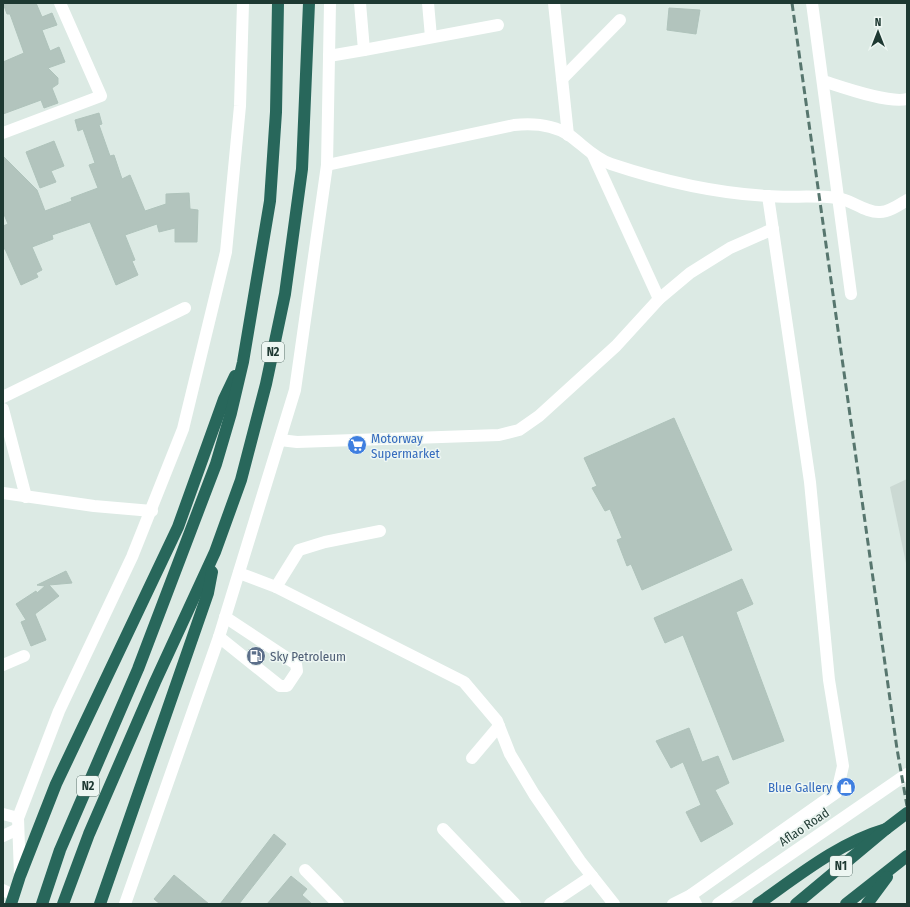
<svg xmlns="http://www.w3.org/2000/svg" width="910" height="907" font-family="'Fira Sans Condensed',sans-serif">
  <style>
    .built { fill: #cbd9d3 }
    .building { fill: #b2c4bd; stroke: #afc3bb }
    .lines { fill: none; stroke-linecap: round; stroke-linejoin: round }
    .minor { stroke: #fff; stroke-width: 12 }
    .highway { stroke: #28675b; stroke-width: 12 }
    .rail { stroke: #57766e; stroke-width: 3; stroke-dasharray: 8 4; stroke-linecap: butt }
    .labels { text-anchor: middle; dominant-baseline: central; stroke-width: 3; stroke-linejoin: round; paint-order: stroke }
    .shield { fill: #edf6f2; stroke: #5c726c; stroke-width: 1 }
    .shield-label { font-size: 12px; font-weight: bold; fill: #1e3932 }
    .shop-label { font-size: 13px; fill: #366cbe; stroke: #edf6f2; text-anchor: start }
    .service-label { font-size: 13px; fill: #4e5e75; stroke: #edf6f2; text-anchor: start }
    .street-label { font-size: 13px; fill: #1e3932; stroke: #edf6f2 }
  </style>
  <rect width="100%" height="100%" fill="#dceae4"/>
  <!-- built -->
  <path class="built" d="M907,479V568L890,487Z"/>
  <!-- building -->
  <g class="building">
    <path d="M3,3H36L42,17L52,13L57,25L42,30L50,51L59,47L65,62L48,68L58,78V84L52,88L58,103L44,108L41,100L3,114V62L24,53L10,14H7Z"/>
    <path d="M669,8L700,10L696,34L667,30Z"/>
    <path d="M99,113L102,124L99,125L110,156L114,155L122,179L130,175L145,211L166,204V194L189,193L190,209L198,210L197,242H175V228L159,232L157,224L125,235L135,260L132,261L138,275L116,285L90,222L52,235L53,239L32,247L42,270L36,273L38,277L21,285L5,249H3V226L8,224L3,212V156L37,190L45,211L72,201L71,198L98,188L89,165L95,163L83,129L78,131L75,120Z"/>
    <path d="M54,141L64,166L51,171L56,182L40,188L26,152Z"/>
    <path d="M674,418L732,550L642,590L631,564L627,566L617,540L622,538L610,509L605,511L592,488L597,486L584,458Z"/>
    <path d="M66,571L72,583L49,585L59,596L35,614L46,640L31,646L21,622L26,620L16,604L36,591L37,593L45,586L37,585Z"/>
    <path d="M742,579L753,604L736,612L784,741L733,760L683,635L665,643L654,618Z"/>
    <path d="M689,728L702,762L718,756L729,783L715,790L733,824L701,842L686,812L701,805L683,762L671,768L656,741Z"/>
    <path d="M274,834L286,844L239,904H220Z"/>
    <path d="M174,875L209,904H160L154,899Z"/>
    <path d="M291,876L307,889L302,895L312,904H267Z"/>
  </g>
  <g class="lines">
    <!-- minor -->
    <g class="minor">
      <path d="M428,3L431,37"/>
      <path d="M554,3L568,135"/>
      <path d="M812,3L851,294"/>
      <path d="M364,50L498,25"/>
      <path d="M329,56L364,50L360,3"/>
      <path d="M562,79L620,20"/>
      <path d="M823,81C842,87 889,104 907,99"/>
      <path d="M3,133L101,96L60,3"/>
      <path d="M593,155L659,299"/>
      <path d="M327,165L514,125C533,123 552,124 569,135C583,145 594,158 611,164C662,181 714,193 767,196C790,198 814,195 837,198C851,199 865,213 880,212C889,212 899,205 907,200"/>
      <path d="M3,397L185,308"/>
      <path d="M3,409L26,497"/>
      <path d="M280,440L297,442L499,435L519,430L539,416L616,346L659,299L690,273L730,248L773,229"/>
      <path d="M3,493L94,506L152,511"/>
      <path d="M239,573L276,587L464,682L497,721L510,754L534,794L580,861L614,904"/>
      <path d="M276,587L299,550L325,542L380,531"/>
      <path d="M219,637L280,686H287L297,671L296,664L225,617"/>
      <path d="M3,665L24,656"/>
      <path d="M472,758L499,726"/>
      <path d="M3,814L18,818"/>
      <path d="M443,829L515,904"/>
      <path d="M3,836L18,829"/>
      <path d="M305,870L338,904"/>
      <path d="M20,876L18,818L59,711L132,557L183,429L226,252L240,106L243,3"/>
      <path d="M3,890L13,895"/>
      <path d="M691,895L837,792L843,766L829,680L810,482L768,196"/>
      <path d="M125,904L219,637L295,390L327,165L330,3"/>
      <path d="M550,904L592,876"/>
      <path d="M673,904L691,895L696,904"/>
      <path d="M718,904L907,774"/>
    </g>
    <!-- highway -->
    <g class="highway">
      <path d="M11,904L20,876L56,784L178,527L224,399L235,376"/>
      <path d="M42,904L60,850L138,669L216,464L231,413L243,362L270,201L276,112L278,3"/>
      <path d="M63,904L89,834L155,682L215,552L241,480L266,384L285,294L302,169L309,3"/>
      <path d="M100,904L208,593L212,572"/>
      <path d="M758,904C798,876 838,843 886,829"/>
      <path d="M796,904L886,829L907,813"/>
      <path d="M846,904L907,856"/>
      <path d="M867,904L887,877"/>
    </g>
    <!-- rail -->
    <path class="rail" d="M792,3L897,749L907,806"/>
  </g>
  <!-- icons -->
  <defs>
    <g id="supermarket-disc" transform="scale(1)"><circle r="9.5" fill="#3f7fe0" stroke="#edf6f2"/><path d="M-6-5.5h2.5l.6 2H6L4.5 2H-2.5L-4.4-4H-6ZM-1.5 3.2a1.3 1.3 0 1 0 .1 0ZM3 3.2a1.3 1.3 0 1 0 .1 0Z" fill="#fff"/></g>
    <g id="fuel-disc" transform="scale(1)"><circle r="9.5" fill="#5c6f8a" stroke="#edf6f2"/><path d="M-5.5-6h7V0h2V4h1.3V-2.5L3-4.5l.8-.8L6-3V5H2.5V1h-1V6h-7ZM-4.2-4.7v3.2H.2V-4.7Z" fill="#fff"/></g>
    <g id="shop-disc" transform="scale(1)"><circle r="9.5" fill="#3f7fe0" stroke="#edf6f2"/><path d="M-5-2.5h2.3a2.7 3.5 0 0 1 5.4 0H5L5.5 6h-11ZM-1.5-2.5h3a1.5 2.3 0 0 0-3 0Z" fill="#fff"/></g>
  </defs>
  <g fill-rule="evenodd">
    <use href="#supermarket-disc" x="357" y="445"/>
    <use href="#fuel-disc" x="256" y="656"/>
    <use href="#shop-disc" x="846" y="787"/>
  </g>
  <g class="labels">
    <!-- shield labels -->
    <g class="shield">
      <rect x="262" y="342" width="22" height="20" rx="3"/>
      <rect x="77" y="776" width="22" height="20" rx="3"/>
      <rect x="830" y="856" width="22" height="20" rx="3"/>
    </g>
    <g class="shield-label">
      <text x="273" y="352">N2</text>
      <text x="88" y="786">N2</text>
      <text x="841" y="866">N1</text>
    </g>
    <!-- shop labels -->
    <g class="shop-label">
      <text x="371" y="438">Motorway<tspan x="371" dy="15">Supermarket</tspan></text>
      <text x="832" y="787" text-anchor="end">Blue Gallery</text>
    </g>
    <!-- service labels -->
    <g class="service-label">
      <text x="270" y="656">Sky Petroleum</text>
    </g>
    <!-- street labels -->
    <g class="street-label">
      <text transform="translate(804 827) rotate(-34)">Aflao Road</text>
    </g>
  </g>
  <!-- border -->
  <rect width="910" height="907" fill="none" stroke="#1e3932" stroke-width="8"/>
  <!-- north arrow -->
  <g transform="translate(878 32)" stroke="#edf6f2" stroke-width="3" paint-order="stroke">
  <path d="M0-3L7 15L0 10L-7 15Z" fill="#1e3932"/>
  <text y="-6" font-size="11" font-weight="bold" text-anchor="middle" fill="#1e3932">N</text>
  </g>
</svg>
